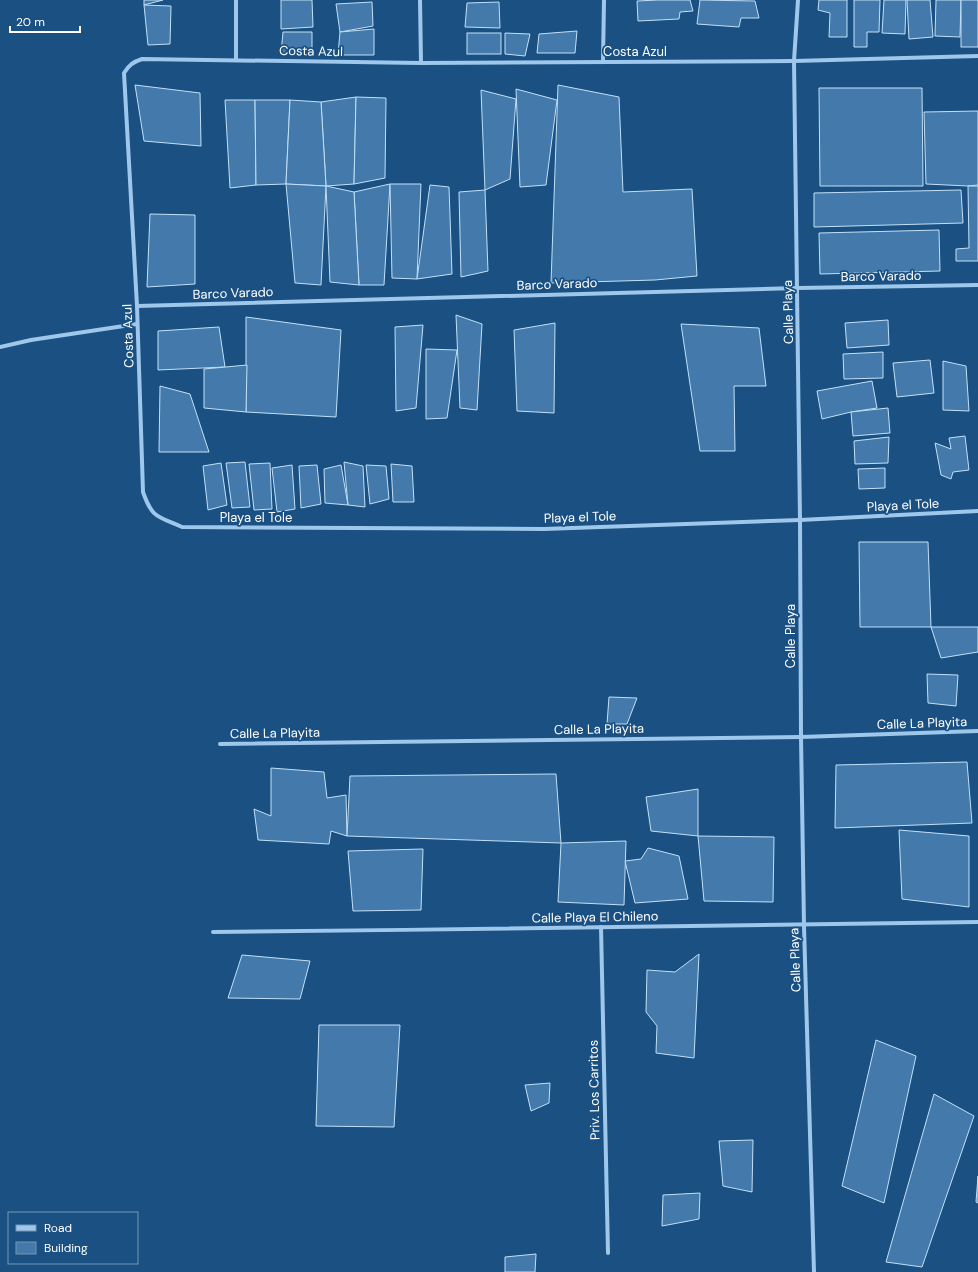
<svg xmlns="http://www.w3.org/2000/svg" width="978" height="1272" font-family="'DM Sans',sans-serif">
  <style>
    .building { fill: #437aab; stroke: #c3e0f8 }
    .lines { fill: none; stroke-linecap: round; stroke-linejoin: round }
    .street { stroke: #9ec7eb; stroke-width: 4 }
    .labels { text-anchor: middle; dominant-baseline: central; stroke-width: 3.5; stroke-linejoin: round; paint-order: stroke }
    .street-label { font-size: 13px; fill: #fff; stroke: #1a5082 }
  </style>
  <rect width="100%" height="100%" fill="#1a5082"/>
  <!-- building -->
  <g class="building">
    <path d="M144,0H163L144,5Z"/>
    <path d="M281,0H312L313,27L281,29Z"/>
    <path d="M658,0H690L693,11L680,12L679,19L638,21L637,1Z"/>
    <path d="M700,0L755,1L759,18H741L739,27L697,24Z"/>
    <path d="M819,0H847V37H829L830,13L818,10Z"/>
    <path d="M854,0H880L879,32H867V47H854Z"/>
    <path d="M884,0H906L905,34L882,33Z"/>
    <path d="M907,0H930L933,37L909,39Z"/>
    <path d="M936,0H961L960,37L935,36Z"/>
    <rect x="961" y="0" width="17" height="47"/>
    <path d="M372,2L373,26L340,32L336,4Z"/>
    <path d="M499,2L500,28L465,27L467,3Z"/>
    <path d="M144,5L171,6L170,44L148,45Z"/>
    <path d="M374,29V55H338L340,32Z"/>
    <path d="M577,31L575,53H537L539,34Z"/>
    <path d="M283,32H312V55L281,53Z"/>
    <rect x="467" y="33" width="34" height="21"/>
    <path d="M505,33L530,34L525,56L505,54Z"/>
    <path d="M135,85L200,93L201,146L144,141Z"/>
    <path d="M558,85L619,97L623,192L692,189L697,276L655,280L551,283Z"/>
    <path d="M819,88H922L923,186H820Z"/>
    <path d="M516,89L557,100L546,185L520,187Z"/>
    <path d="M481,90L516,99L510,179L485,190Z"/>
    <path d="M356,97L354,184L326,186L321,102Z"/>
    <path d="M356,97L386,98L385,178L354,184Z"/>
    <path d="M225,100H255L256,185L230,188Z"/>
    <path d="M255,100H290L286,184L256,185Z"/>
    <path d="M290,100L321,102L326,186L286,184Z"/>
    <path d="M978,111V185L968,186L926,184L924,112Z"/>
    <path d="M286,184L326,186L321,285L295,283Z"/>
    <path d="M390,184L384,285H359L354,192Z"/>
    <path d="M390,184H421L417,279L392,278Z"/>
    <path d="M430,185L449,187L452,274L417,279Z"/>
    <path d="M326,186L354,192L359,285L330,282Z"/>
    <path d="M968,186H978V261H956V249L969,248Z"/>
    <path d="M485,190L488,271L461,277L459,192Z"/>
    <path d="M961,190L963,223L814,227V193Z"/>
    <path d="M150,214L195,215V284L147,287Z"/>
    <path d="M939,230L940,271L820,274L819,233Z"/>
    <path d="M456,315L482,324L477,410L460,408Z"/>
    <path d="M246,317L341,330L336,417L246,412Z"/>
    <path d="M888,320L889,345L847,348L845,323Z"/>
    <path d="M555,323L554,413L517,411L514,330Z"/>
    <path d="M681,324L759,328L766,386H734L735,451H700Z"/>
    <path d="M423,325L416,408L396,411L395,327Z"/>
    <path d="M219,327L225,367L158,370V331Z"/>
    <path d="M426,349L457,350L447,418L426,419Z"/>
    <path d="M883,352V378L844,379L843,354Z"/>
    <path d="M930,360L934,393L897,397L893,363Z"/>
    <path d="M943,361L966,366L969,411L943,410Z"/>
    <path d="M247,365L246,412L204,408V369Z"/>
    <path d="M872,381L877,408L851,412L822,419L817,391Z"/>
    <path d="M160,386L190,394L209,452H159Z"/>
    <path d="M888,408L890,433L853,436L851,412Z"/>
    <path d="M965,436L969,470L953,472L951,479L941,475L935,443L951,449L949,438Z"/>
    <path d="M889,437L888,463L855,464L854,441Z"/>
    <path d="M245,462L250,507L232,508L226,463Z"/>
    <path d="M344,462L363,466L365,507L348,505Z"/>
    <path d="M221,463L227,505L208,510L203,466Z"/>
    <path d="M270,463L272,509L254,510L249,464Z"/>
    <path d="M391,464L412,466L414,502H393Z"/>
    <path d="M292,465L295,509L277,512L272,468Z"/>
    <path d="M317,465L321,504L301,508L299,466Z"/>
    <path d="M341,465L348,505L325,503L324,469Z"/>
    <path d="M366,465L386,466L389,499L370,504Z"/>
    <path d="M885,468V488L859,489L858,469Z"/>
    <path d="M859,542H928L931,627H860Z"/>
    <path d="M931,627H978V652L941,658Z"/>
    <path d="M927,674L958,675L956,706L928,703Z"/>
    <path d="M609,697L637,698L627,724H607Z"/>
    <path d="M967,762L972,823L835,828L836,765Z"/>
    <path d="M271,768L324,772L327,798L346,795L347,836L331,831L329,844L258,840L254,809L271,816Z"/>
    <path d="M556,774L561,843L347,836L350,776Z"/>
    <path d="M698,789V836L651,831L646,797Z"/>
    <path d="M899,830L969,836V907L902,899Z"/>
    <path d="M698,836L774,837L773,902L704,901Z"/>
    <path d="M626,841L624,905L558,902L561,843Z"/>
    <path d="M648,848L679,856L688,899L635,903L625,861L641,859Z"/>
    <path d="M423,849L421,910L353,911L348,851Z"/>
    <path d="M699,954L694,1058L656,1053L657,1026L646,1012L647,970L675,972Z"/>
    <path d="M242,955L310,961L300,999L228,998Z"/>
    <path d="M319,1025H400L394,1127L316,1126Z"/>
    <path d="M876,1040L916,1056L884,1203L842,1186Z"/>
    <path d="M550,1083L549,1103L531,1111L525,1085Z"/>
    <path d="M934,1094L974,1116L922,1267L886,1262Z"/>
    <path d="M753,1140L752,1192L723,1186L719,1141Z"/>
    <path d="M978,1176V1203L976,1202Z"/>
    <path d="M700,1193L699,1219L662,1226L663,1195Z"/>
    <path d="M536,1254L535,1272H505V1257Z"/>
  </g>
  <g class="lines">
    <!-- street -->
    <g class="street">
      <path d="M236,0V60"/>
      <path d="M420,0L421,63"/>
      <path d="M798,0L794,61L800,520L801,737L804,926L814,1272"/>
      <path d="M978,56L794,61L421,63L142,59C133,62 129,65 124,73L137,306L143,492C152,518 157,516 182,527L544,529L800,520L978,511"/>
      <path d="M603,61L604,0"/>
      <path d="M137,306L798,288L978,285"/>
      <path d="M0,347L31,340L137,324"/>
      <path d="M220,744L801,737L978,731"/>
      <path d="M601,927L608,1253"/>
      <path d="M213,932C468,929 723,927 978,922"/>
    </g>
  </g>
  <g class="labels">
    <!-- street labels -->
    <g class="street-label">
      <text transform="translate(311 51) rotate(1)">Costa Azul</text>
      <text x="635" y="51">Costa Azul</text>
      <text transform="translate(881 276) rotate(-1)">Barco Varado</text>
      <text transform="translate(557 284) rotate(-2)">Barco Varado</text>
      <text transform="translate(233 293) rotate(-2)">Barco Varado</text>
      <text transform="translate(788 312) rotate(-91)">Calle Playa</text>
      <text transform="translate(128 336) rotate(-92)">Costa Azul</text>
      <text transform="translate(903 505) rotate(-3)">Playa el Tole</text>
      <text x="256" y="517">Playa el Tole</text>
      <text transform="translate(580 517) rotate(-2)">Playa el Tole</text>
      <text transform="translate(790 636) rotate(-90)">Calle Playa</text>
      <text transform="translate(922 723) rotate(-2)">Calle La Playita</text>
      <text transform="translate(599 729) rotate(-1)">Calle La Playita</text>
      <text transform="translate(275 733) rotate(-1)">Calle La Playita</text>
      <text transform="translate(595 917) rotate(-1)">Calle Playa El Chileno</text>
      <text transform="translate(795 960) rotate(-92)">Calle Playa</text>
      <text transform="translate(594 1090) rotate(-91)">Priv. Los Carritos</text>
    </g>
  </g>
  <!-- legend -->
  <rect x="8" y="1212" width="130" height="52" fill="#1a5082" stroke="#7696b4"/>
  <rect x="16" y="1225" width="20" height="6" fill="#9ec7eb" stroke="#7696b4"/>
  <text x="44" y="1232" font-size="12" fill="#ffffff">Road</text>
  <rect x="16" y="1242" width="20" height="12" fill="#437aab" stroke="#7696b4"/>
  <text x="44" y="1252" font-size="12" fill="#ffffff">Building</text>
  <!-- scale -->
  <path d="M10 26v6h70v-6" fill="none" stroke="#ffffff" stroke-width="2"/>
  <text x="16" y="26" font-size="12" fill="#ffffff" stroke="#1a5082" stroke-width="3" paint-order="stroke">20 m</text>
</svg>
